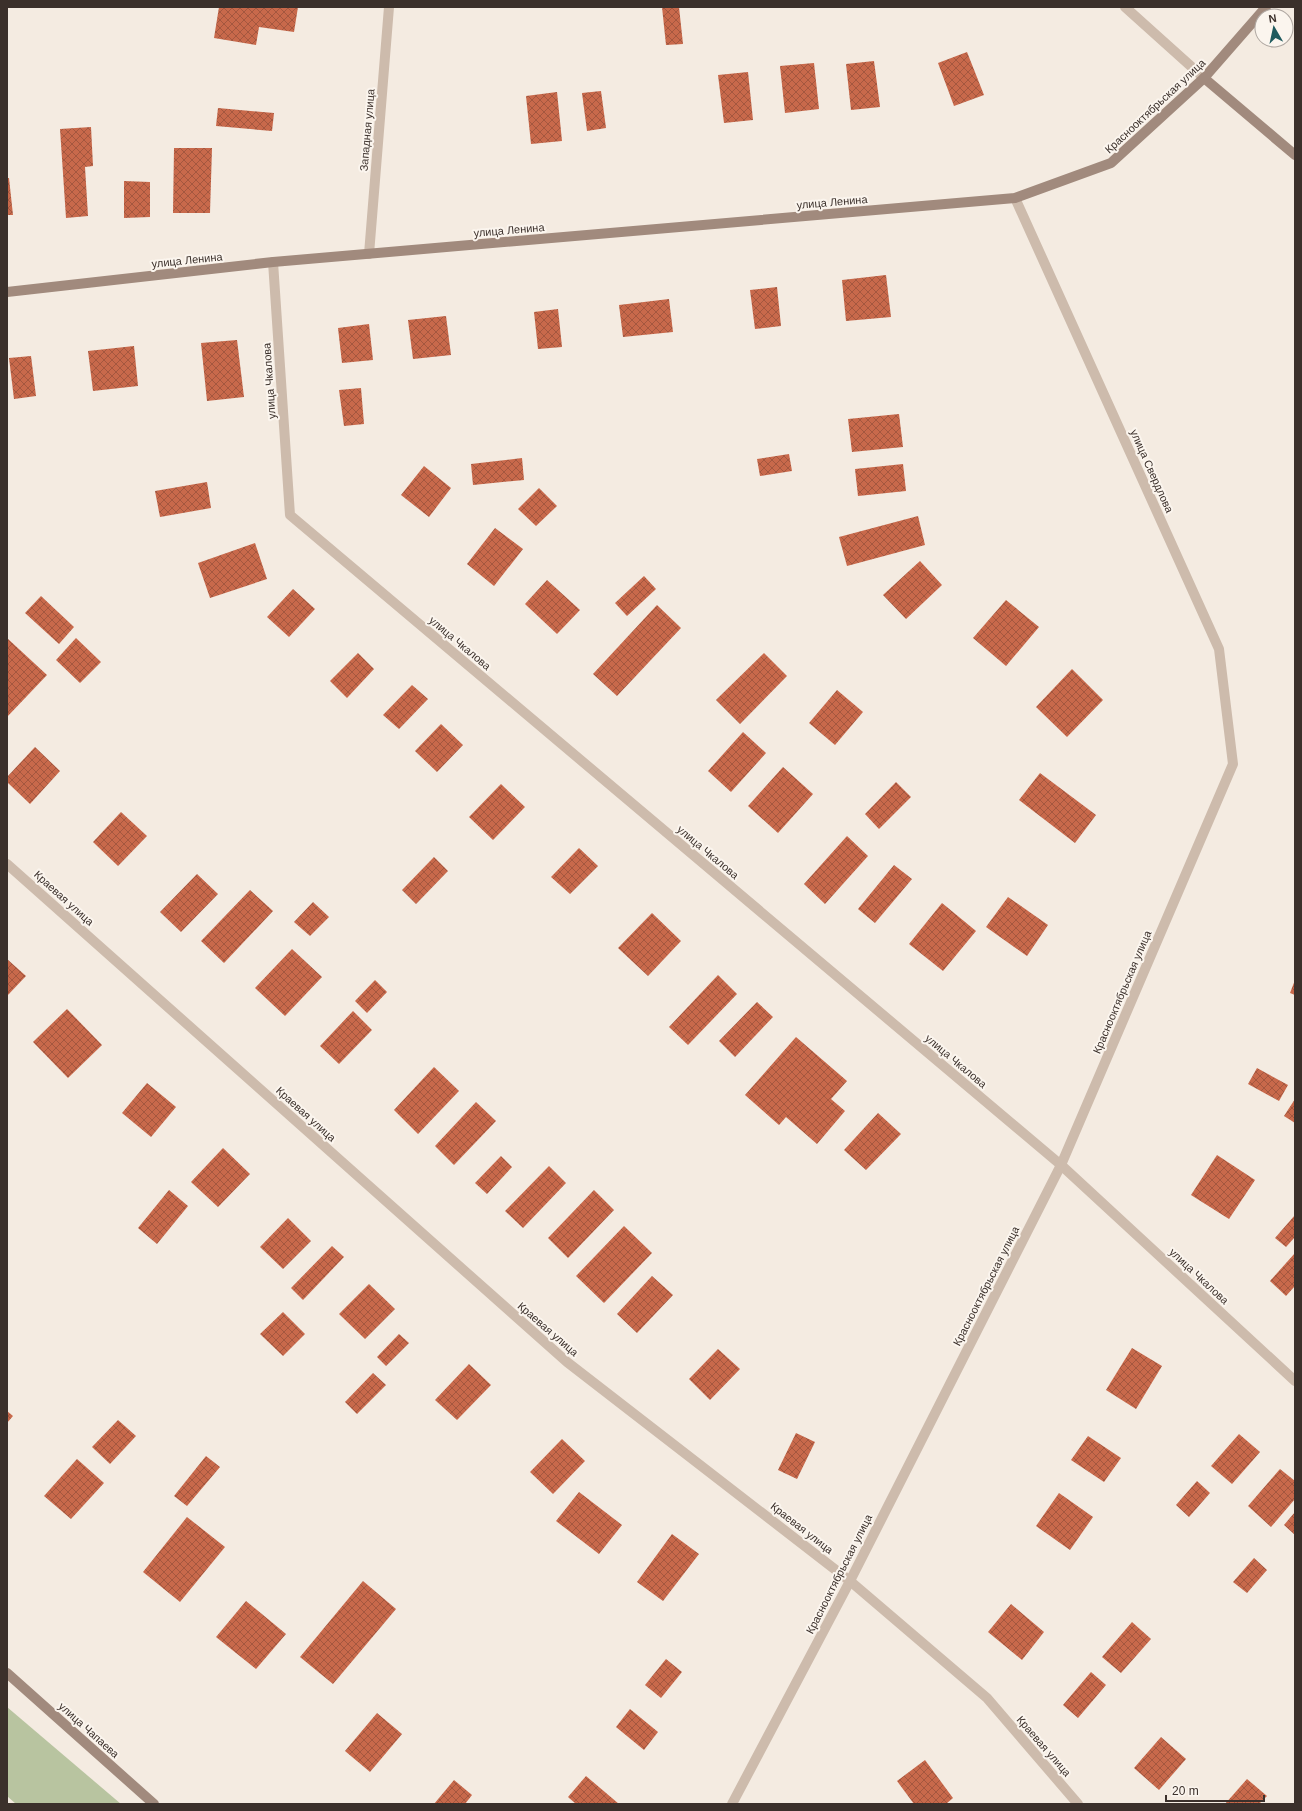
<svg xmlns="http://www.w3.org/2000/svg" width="1302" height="1811" font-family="Arial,sans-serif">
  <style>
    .grass { fill: #b8c4a0 }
    .building { fill: url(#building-cross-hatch) }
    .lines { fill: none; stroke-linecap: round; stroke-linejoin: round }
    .street { stroke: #cdbbac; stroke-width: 10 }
    .secondary { stroke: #a18a7d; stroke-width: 10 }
    .labels { text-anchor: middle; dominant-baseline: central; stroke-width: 4; stroke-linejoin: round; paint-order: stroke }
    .street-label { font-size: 11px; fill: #3b302b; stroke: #fbf5ee }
  </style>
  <defs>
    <pattern id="building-cross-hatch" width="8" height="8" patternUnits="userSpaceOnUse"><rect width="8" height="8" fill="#c8694b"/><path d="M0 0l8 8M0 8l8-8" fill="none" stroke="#a4573f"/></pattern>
  </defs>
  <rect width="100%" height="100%" fill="#f4ebe1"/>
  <!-- grass -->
  <path class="grass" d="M7,1707L121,1804H16L7,1796Z"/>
  <!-- building -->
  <g class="building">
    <path d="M219,7H298L294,32L259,27L256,45L214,38Z"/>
    <path d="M662,7H679L683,44L666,45Z"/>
    <path d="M967,52L984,95L954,106L938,63Z"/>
    <path d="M874,61L880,107L851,110L846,64Z"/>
    <path d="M814,63L819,109L785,113L780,66Z"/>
    <path d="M748,72L753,120L724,123L718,75Z"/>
    <path d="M601,91L606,128L587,131L582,93Z"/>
    <path d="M557,92L562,141L531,144L526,96Z"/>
    <path d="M218,108L274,113L272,131L216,126Z"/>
    <path d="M91,127L93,166L85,167L88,216L66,218L60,129Z"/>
    <path d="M174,148H212L210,213H173Z"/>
    <path d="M7,178H9L13,215H7Z"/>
    <path d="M124,181L150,182V217L124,218Z"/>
    <path d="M886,275L891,317L846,321L842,280Z"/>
    <path d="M777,287L781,326L755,329L750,290Z"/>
    <path d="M669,299L673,332L623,337L619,305Z"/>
    <path d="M558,309L562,347L538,349L534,312Z"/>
    <path d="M446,316L451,355L413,359L408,320Z"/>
    <path d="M369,324L373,360L342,363L338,328Z"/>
    <path d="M237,340L244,397L207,401L201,343Z"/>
    <path d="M134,346L138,386L93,391L88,351Z"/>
    <path d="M31,356L36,396L14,399L9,358Z"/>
    <path d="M361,388L364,424L344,426L339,390Z"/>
    <path d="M899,414L903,447L852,452L848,419Z"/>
    <path d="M789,454L792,471L760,476L757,459Z"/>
    <path d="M522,458L524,480L473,485L471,464Z"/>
    <path d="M903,464L906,491L858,496L855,469Z"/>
    <path d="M424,466L451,488L429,517L401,495Z"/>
    <path d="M207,482L211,508L160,517L155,491Z"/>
    <path d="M539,488L557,506L536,526L518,509Z"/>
    <path d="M918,516L925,545L847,566L839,537Z"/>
    <path d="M495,528L523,549L494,586L467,564Z"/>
    <path d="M255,543L267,579L210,598L198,563Z"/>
    <path d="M920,561L942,585L906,619L883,595Z"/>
    <path d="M644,576L656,589L627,616L615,603Z"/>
    <path d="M547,580L580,610L557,634L525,604Z"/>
    <path d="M293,589L315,609L289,637L267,617Z"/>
    <path d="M41,596L74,627L59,644L25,613Z"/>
    <path d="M1006,600L1039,627L1006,666L973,638Z"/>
    <path d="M657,605L681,628L617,696L593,674Z"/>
    <path d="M7,638L47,675L7,717Z"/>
    <path d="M76,638L101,662L80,683L56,660Z"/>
    <path d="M358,653L374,669L347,698L330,681Z"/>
    <path d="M764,653L787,676L740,724L716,700Z"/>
    <path d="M1072,669L1103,700L1067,737L1036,707Z"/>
    <path d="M412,685L428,699L399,729L383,715Z"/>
    <path d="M837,690L863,712L835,745L809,723Z"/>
    <path d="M441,724L463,745L437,772L415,751Z"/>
    <path d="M743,732L766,753L731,792L708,771Z"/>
    <path d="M35,747L60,771L30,804L7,782V777Z"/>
    <path d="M783,767L813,794L778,833L748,806Z"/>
    <path d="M1040,773L1096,815L1075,843L1019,800Z"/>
    <path d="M896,782L911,797L879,829L865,814Z"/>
    <path d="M501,784L525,807L493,840L469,817Z"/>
    <path d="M121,812L147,836L118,866L93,842Z"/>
    <path d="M847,836L868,856L825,904L804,884Z"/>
    <path d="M579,848L598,866L570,894L551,877Z"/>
    <path d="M434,857L448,871L416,904L402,890Z"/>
    <path d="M894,865L912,879L875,923L858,909Z"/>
    <path d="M197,874L218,894L181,932L160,912Z"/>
    <path d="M250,890L273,911L224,963L201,941Z"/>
    <path d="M1008,897L1048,925L1027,956L986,927Z"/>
    <path d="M313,902L329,917L310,936L294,922Z"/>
    <path d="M942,903L976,931L943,971L909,944Z"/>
    <path d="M652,913L681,941L648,976L618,948Z"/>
    <path d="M292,949L322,977L285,1016L255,988Z"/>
    <path d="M7,959L26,976L7,996Z"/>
    <path d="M718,975L737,994L688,1045L669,1027Z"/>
    <path d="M375,980L387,992L367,1013L355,1001Z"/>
    <path d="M1295,980V995L1290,993Z"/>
    <path d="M757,1002L773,1017L735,1057L719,1041Z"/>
    <path d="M67,1009L102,1045L68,1078L33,1042Z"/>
    <path d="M353,1011L372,1030L339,1064L320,1046Z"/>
    <path d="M796,1037L847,1081L831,1099L845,1111L817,1144L786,1117L779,1125L745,1095Z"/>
    <path d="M434,1067L459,1091L418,1134L394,1110Z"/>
    <path d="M1257,1068L1288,1085L1279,1101L1248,1084Z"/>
    <path d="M147,1083L176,1107L151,1137L122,1113Z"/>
    <path d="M1295,1099V1123L1284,1116Z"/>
    <path d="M476,1102L496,1121L454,1165L435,1146Z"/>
    <path d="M878,1113L901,1134L866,1170L844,1150Z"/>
    <path d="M223,1148L250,1174L218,1207L191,1182Z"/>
    <path d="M1217,1155L1255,1180L1229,1219L1191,1195Z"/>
    <path d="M501,1156L512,1167L487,1194L475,1183Z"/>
    <path d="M549,1166L566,1183L523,1228L505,1211Z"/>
    <path d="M169,1190L188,1206L157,1244L138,1228Z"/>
    <path d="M594,1190L614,1210L568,1258L548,1238Z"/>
    <path d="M1295,1215V1237L1286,1247L1275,1238Z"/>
    <path d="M288,1218L311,1241L283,1269L260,1247Z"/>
    <path d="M624,1226L652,1253L604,1303L576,1276Z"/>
    <path d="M332,1246L344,1257L303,1300L291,1288Z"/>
    <path d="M1295,1253V1286L1286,1296L1270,1281Z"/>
    <path d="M652,1276L673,1295L637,1333L617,1314Z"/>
    <path d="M369,1284L395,1309L365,1339L339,1314Z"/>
    <path d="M283,1312L305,1334L283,1356L260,1334Z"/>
    <path d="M399,1334L409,1343L386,1366L377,1357Z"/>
    <path d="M1132,1348L1162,1366L1136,1409L1106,1390Z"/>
    <path d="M718,1349L740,1369L710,1400L689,1379Z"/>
    <path d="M469,1364L491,1385L457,1420L435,1400Z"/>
    <path d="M373,1373L386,1385L357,1414L345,1402Z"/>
    <path d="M7,1411L13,1416L7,1423Z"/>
    <path d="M118,1420L136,1436L110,1464L92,1447Z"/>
    <path d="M796,1433L815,1442L797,1479L778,1470Z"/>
    <path d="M1239,1434L1260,1452L1232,1484L1211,1466Z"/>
    <path d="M1088,1436L1121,1458L1104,1482L1071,1460Z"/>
    <path d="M562,1439L585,1461L553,1494L530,1472Z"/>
    <path d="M206,1456L220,1467L187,1506L174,1496Z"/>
    <path d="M77,1459L104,1483L71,1519L44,1496Z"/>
    <path d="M1280,1469L1295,1481V1499L1271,1527L1248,1506Z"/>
    <path d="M1197,1481L1210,1493L1189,1517L1176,1505Z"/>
    <path d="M579,1492L622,1525L599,1554L556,1521Z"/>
    <path d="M1059,1493L1093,1517L1070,1550L1036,1526Z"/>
    <path d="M1295,1512V1535L1284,1525Z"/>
    <path d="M187,1517L225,1547L180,1602L143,1572Z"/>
    <path d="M672,1534L699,1554L663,1601L637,1582Z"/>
    <path d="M1254,1558L1267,1570L1247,1593L1233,1582Z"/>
    <path d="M363,1581L396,1609L333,1684L300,1657Z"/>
    <path d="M246,1601L286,1634L256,1669L216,1637Z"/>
    <path d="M1011,1604L1044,1632L1022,1660L988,1632Z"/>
    <path d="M1132,1622L1151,1639L1121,1673L1102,1657Z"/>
    <path d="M666,1659L682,1672L661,1698L645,1685Z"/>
    <path d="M1091,1672L1106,1685L1078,1718L1063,1705Z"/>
    <path d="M630,1709L658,1732L644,1750L616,1727Z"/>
    <path d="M377,1713L402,1734L370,1772L345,1751Z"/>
    <path d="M1161,1737L1186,1759L1159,1790L1134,1768Z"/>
    <path d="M925,1760L953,1798L946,1804H914L897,1781Z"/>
    <path d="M586,1776L619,1804H576L568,1797Z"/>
    <path d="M1247,1779L1267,1796L1259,1804H1225Z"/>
    <path d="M454,1780L472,1795L465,1804H434Z"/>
  </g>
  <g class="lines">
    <!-- street -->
    <g class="street">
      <path d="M1125,7L1204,78"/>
      <path d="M369,254L389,7"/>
      <path d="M273,262L290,515L1061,1165L1295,1381"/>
      <path d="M7,864L567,1362L850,1581L987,1698L1078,1804"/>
      <path d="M732,1804L850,1581L1061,1165L1233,764L1219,649L1015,198"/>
    </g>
    <!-- secondary -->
    <g class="secondary">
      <path d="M1204,78L1295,155"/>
      <path d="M7,292L273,262L1015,198L1111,163L1204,78L1266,7"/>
      <path d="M7,1673L154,1804"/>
    </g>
  </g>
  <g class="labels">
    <!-- street labels -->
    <g class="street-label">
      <text transform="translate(1155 106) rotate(-43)">Краснооктябрьская улица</text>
      <text transform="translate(367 130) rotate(-85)">Западная улица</text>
      <text transform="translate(832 202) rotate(-5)">улица Ленина</text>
      <text transform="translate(509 230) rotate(-5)">улица Ленина</text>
      <text transform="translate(187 260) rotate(-6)">улица Ленина</text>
      <text transform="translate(269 381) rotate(-94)">улица Чкалова</text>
      <text transform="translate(1152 471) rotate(66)">улица Свердлова</text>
      <text transform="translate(460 643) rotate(40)">улица Чкалова</text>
      <text transform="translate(708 852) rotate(40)">улица Чкалова</text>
      <text transform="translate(64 898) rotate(42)">Краевая улица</text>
      <text transform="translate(1122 992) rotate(-67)">Краснооктябрьская улица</text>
      <text transform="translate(956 1061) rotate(40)">улица Чкалова</text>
      <text transform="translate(306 1114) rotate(42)">Краевая улица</text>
      <text transform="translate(1199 1276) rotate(43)">улица Чкалова</text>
      <text transform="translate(986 1286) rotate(-63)">Краснооктябрьская улица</text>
      <text transform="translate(548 1329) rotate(41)">Краевая улица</text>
      <text transform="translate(802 1528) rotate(38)">Краевая улица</text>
      <text transform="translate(839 1574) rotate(-63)">Краснооктябрьская улица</text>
      <text transform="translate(89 1730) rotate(42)">улица Чапаева</text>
      <text transform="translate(1044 1746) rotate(49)">Краевая улица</text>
    </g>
  </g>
  <!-- border -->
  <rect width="1302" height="1811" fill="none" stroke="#3b302b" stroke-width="16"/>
  <!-- north arrow -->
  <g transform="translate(1274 28) rotate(351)"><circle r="19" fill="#fbf5ee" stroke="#aea6a0"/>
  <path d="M0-3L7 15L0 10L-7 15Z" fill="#1f5a5e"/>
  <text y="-6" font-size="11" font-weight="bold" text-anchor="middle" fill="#3b302b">N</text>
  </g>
  <!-- scale -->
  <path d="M1166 1795v6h98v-6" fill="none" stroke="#3b302b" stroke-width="2"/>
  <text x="1172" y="1795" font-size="12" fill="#3b302b" stroke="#fbf5ee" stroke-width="3" paint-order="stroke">20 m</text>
</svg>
